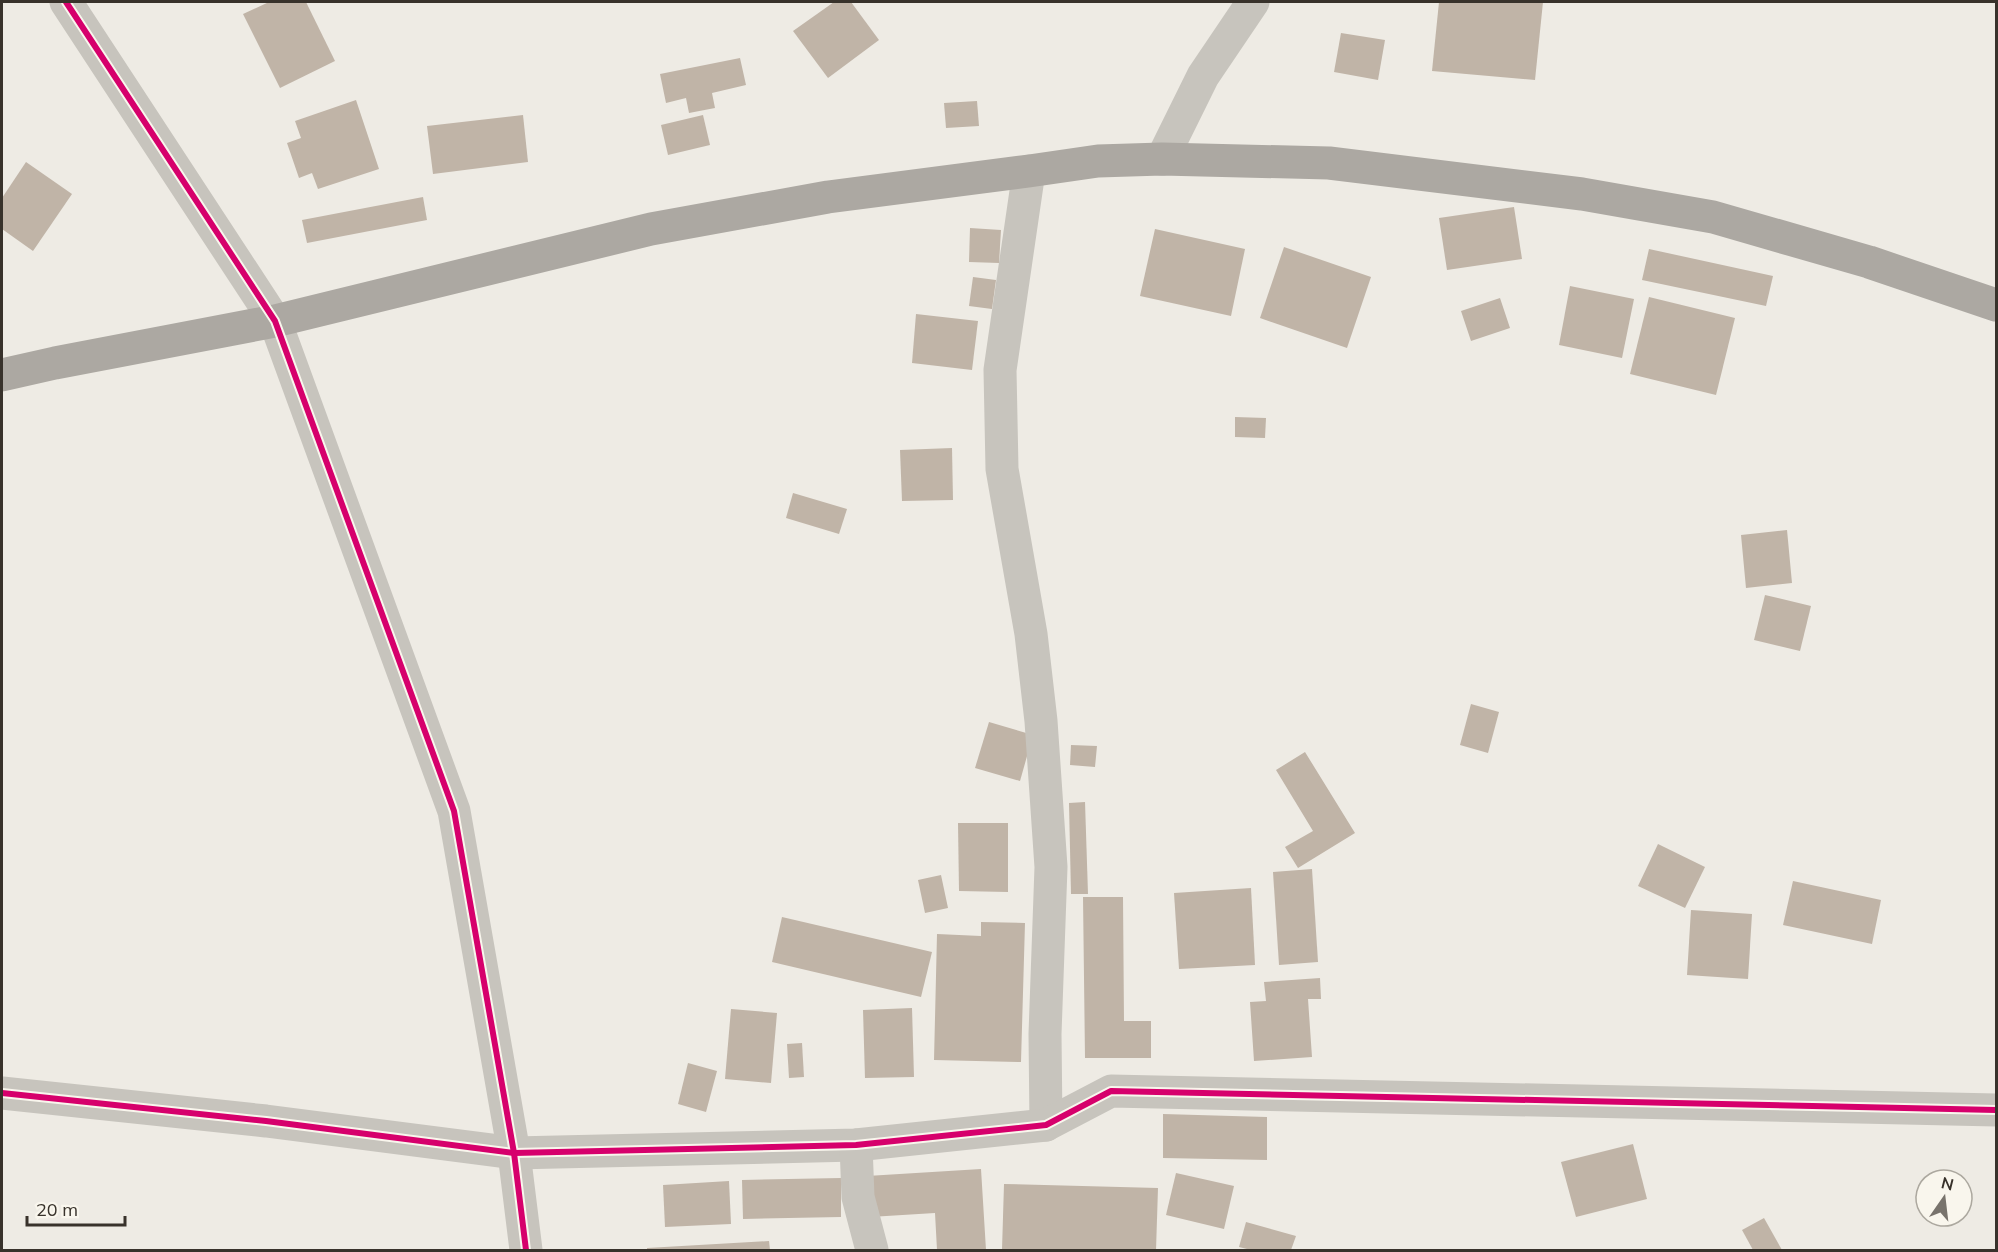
<svg xmlns="http://www.w3.org/2000/svg" width="1998" height="1252" font-family="Mulish,sans-serif">
  <style>
    .building { fill: #c0b4a7 }
    .lines { fill: none; stroke-linecap: round; stroke-linejoin: round }
    .minor { stroke: #c7c4bd; stroke-width: 33 }
    .major { stroke: #aca8a2; stroke-width: 33 }
    .cycleway-casing { stroke: #f9f6ed; stroke-width: 10 }
    .cycleway { stroke: #d6006c; stroke-width: 6 }
  </style>
  <rect width="100%" height="100%" fill="#eeebe4"/>
  <!-- building -->
  <g class="building">
    <path d="M269,2H306L335,61L280,88L243,14Z"/>
    <path d="M834,2H851L879,40L828,78L793,31Z"/>
    <path d="M1439,2H1543L1535,80L1432,71Z"/>
    <path d="M1341,33L1385,40L1378,80L1334,72Z"/>
    <path d="M740,58L746,85L712,93L715,108L689,113L686,98L666,103L660,74Z"/>
    <path d="M356,100L379,169L318,189L312,173L299,178L287,143L301,138L295,121Z"/>
    <path d="M977,101L979,126L946,128L944,103Z"/>
    <path d="M523,115L528,162L433,174L427,126Z"/>
    <path d="M703,115L710,145L668,155L661,125Z"/>
    <path d="M26,162L72,194L33,251L2,229V198Z"/>
    <path d="M423,197L427,220L307,243L302,220Z"/>
    <path d="M1514,207L1522,259L1447,270L1439,218Z"/>
    <path d="M970,228L1001,230L999,263L969,262Z"/>
    <path d="M1155,229L1245,249L1231,316L1140,296Z"/>
    <path d="M1284,247L1371,277L1347,348L1260,318Z"/>
    <path d="M1649,249L1773,276L1766,306L1642,280Z"/>
    <path d="M973,277L996,280L992,309L969,306Z"/>
    <path d="M1570,286L1634,299L1622,358L1559,345Z"/>
    <path d="M1649,297L1735,318L1716,395L1630,374Z"/>
    <path d="M1500,298L1510,328L1471,341L1461,311Z"/>
    <path d="M916,314L978,321L972,370L912,363Z"/>
    <path d="M1235,417L1266,418L1265,438L1235,437Z"/>
    <path d="M952,448L953,500L902,501L900,450Z"/>
    <path d="M793,493L847,509L839,534L786,518Z"/>
    <path d="M1787,530L1792,583L1746,588L1741,535Z"/>
    <path d="M1765,595L1811,606L1800,651L1754,640Z"/>
    <path d="M1471,704L1499,712L1488,753L1460,745Z"/>
    <path d="M989,722L1033,735L1020,781L975,768Z"/>
    <path d="M1071,745L1097,746L1095,767L1070,765Z"/>
    <path d="M1305,752L1355,833L1298,868L1285,847L1313,831L1276,770Z"/>
    <path d="M1085,802L1088,894H1071L1069,803Z"/>
    <path d="M958,823H1008V892L959,891Z"/>
    <path d="M1658,844L1705,867L1685,908L1638,886Z"/>
    <path d="M1312,869L1318,962L1279,965L1273,872Z"/>
    <path d="M941,875L948,908L925,913L918,880Z"/>
    <path d="M1793,881L1881,900L1872,944L1783,925Z"/>
    <path d="M1251,888L1255,965L1179,969L1174,893Z"/>
    <path d="M1083,897H1123L1124,1021H1151V1058H1085Z"/>
    <path d="M1691,910L1752,914L1748,979L1687,975Z"/>
    <path d="M782,917L932,952L921,997L772,962Z"/>
    <path d="M981,922L1025,923L1021,1062L934,1060L937,934L981,936Z"/>
    <path d="M1320,978L1321,999H1308L1312,1057L1254,1061L1250,1002L1266,1001L1264,982Z"/>
    <path d="M912,1008L914,1077L865,1078L863,1010Z"/>
    <path d="M731,1009L777,1013L771,1083L725,1079Z"/>
    <path d="M802,1043L804,1077L789,1078L787,1044Z"/>
    <path d="M688,1063L717,1071L706,1112L678,1104Z"/>
    <path d="M1163,1114L1267,1117V1160L1163,1158Z"/>
    <path d="M1633,1144L1647,1199L1576,1217L1561,1162Z"/>
    <path d="M981,1169L986,1250H937L935,1213L870,1217L867,1176Z"/>
    <path d="M1176,1173L1234,1186L1224,1229L1166,1215Z"/>
    <path d="M841,1178V1217L743,1219L742,1180Z"/>
    <path d="M729,1181L731,1224L665,1227L663,1185Z"/>
    <path d="M1004,1184L1158,1188L1156,1250H1002Z"/>
    <path d="M1764,1218L1782,1250H1753L1742,1230Z"/>
    <path d="M1246,1222L1296,1236L1291,1250H1251L1239,1247Z"/>
    <path d="M769,1241L770,1250H647V1248Z"/>
  </g>
  <g class="lines">
    <!-- minor -->
    <g class="minor">
      <path d="M66,2L275,321L454,811L514,1153L526,1250"/>
      <path d="M1162,159L1203,76L1253,2"/>
      <path d="M1029,171L1000,370L1002,469L1031,634L1041,721L1051,867L1045,1034L1046,1125"/>
      <path d="M2,1093L266,1121L514,1153L856,1145L1046,1125L1111,1091L1996,1110"/>
      <path d="M856,1145L858,1197L872,1250"/>
    </g>
    <!-- major -->
    <path class="major" d="M2,375L55,363L275,321L651,229L828,197L1029,171L1098,161L1162,159L1329,163L1582,194L1713,217L1869,262L1996,305"/>
    <!-- cycleway casing -->
    <g class="cycleway-casing">
      <g id="cycleway">
        <path d="M66,2L275,321L454,811L514,1153L526,1250"/>
        <path d="M2,1093L266,1121L514,1153L856,1145L1046,1125L1111,1091L1996,1110"/>
      </g>
    </g>
    <!-- cycleway -->
    <use href="#cycleway" class="cycleway"/>
  </g>
  <!-- border -->
  <rect width="1998" height="1252" fill="none" stroke="#38322b" stroke-width="6"/>
  <!-- north arrow -->
  <g transform="translate(1944 1198) rotate(14)"><circle r="28" fill="#f9f6ed" stroke="#aca89f" stroke-width="1.5"/>
  <path d="M0-4.5L10 22L0 15L-10 22Z" fill="#78736c"/>
  <text y="-9" font-size="16" font-weight="bold" text-anchor="middle" fill="#38322b">N</text>
  </g>
  <!-- scale -->
  <path d="M27 1216v9h98v-9" fill="none" stroke="#38322b" stroke-width="3"/>
  <text x="36" y="1216" font-size="18" fill="#38322b" stroke="#f9f6ed" stroke-width="4.5" paint-order="stroke">20 m</text>
</svg>
